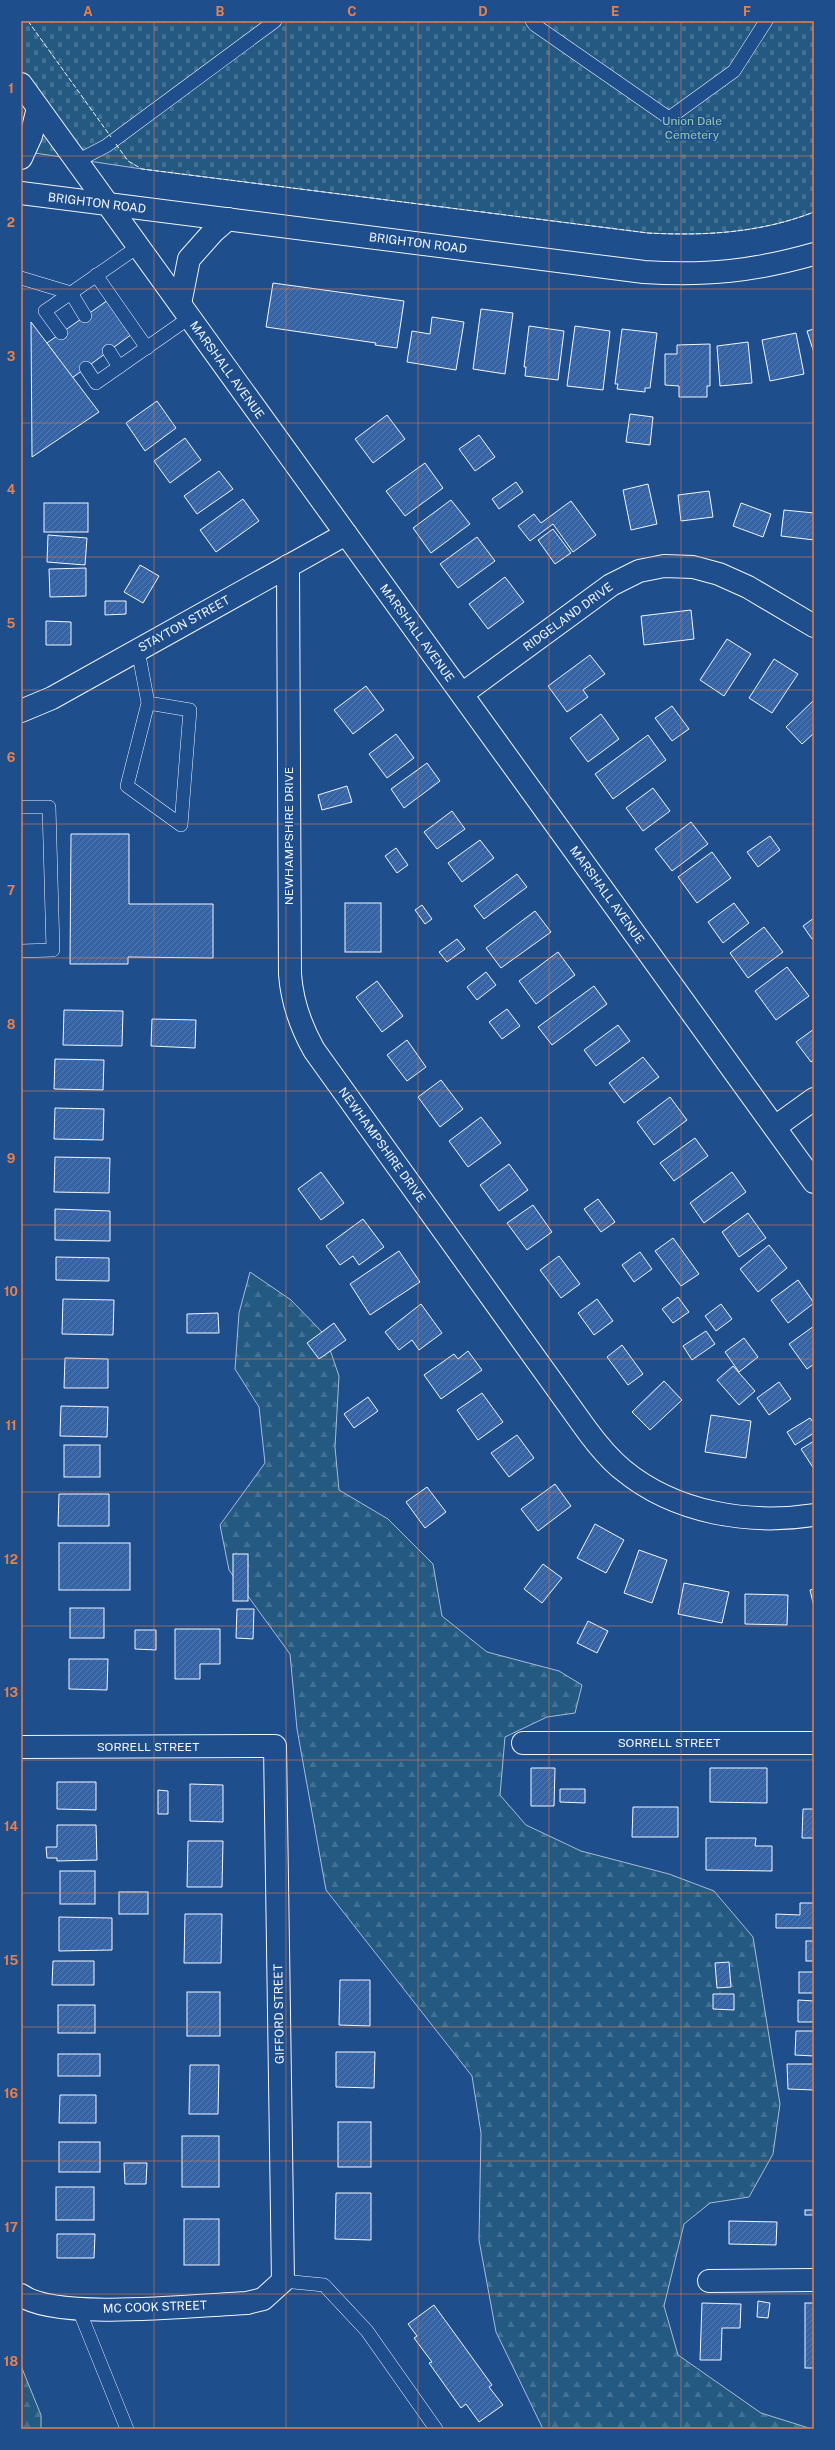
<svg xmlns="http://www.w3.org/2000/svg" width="835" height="2450" font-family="'Public Sans',sans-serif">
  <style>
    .forest { fill: url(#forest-firs); stroke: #a8bbd7 }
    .cemetery { fill: url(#cemetery-stones); stroke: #a8bbd7 }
    .building { fill: url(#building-hatch); stroke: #f2f6ff }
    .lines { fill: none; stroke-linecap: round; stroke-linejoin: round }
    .service-casing { stroke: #f2f6ff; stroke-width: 14 }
    .minor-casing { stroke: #f2f6ff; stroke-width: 24 }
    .tertiary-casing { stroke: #f2f6ff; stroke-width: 24 }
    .primary-casing { stroke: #f2f6ff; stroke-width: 24 }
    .service { stroke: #1f4e8c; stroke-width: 13 }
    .minor { stroke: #1f4e8c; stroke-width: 22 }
    .tertiary { stroke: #1f4e8c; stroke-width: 22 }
    .primary { stroke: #1f4e8c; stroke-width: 22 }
    .fence { stroke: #f2f6ff; stroke-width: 1; stroke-dasharray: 5 2; stroke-linecap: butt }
    .grid { fill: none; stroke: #ea8049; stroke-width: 1; stroke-opacity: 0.55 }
    .labels { text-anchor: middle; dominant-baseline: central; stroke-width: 3; stroke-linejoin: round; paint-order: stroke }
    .park-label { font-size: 12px; fill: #97c8a6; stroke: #1f4e8c }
    .street-label { font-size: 12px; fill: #f2f6ff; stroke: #1f4e8c }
    .neatline { fill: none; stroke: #ea8049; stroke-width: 1.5 }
    .grid-label { font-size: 13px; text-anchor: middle; font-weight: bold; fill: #ea8049 }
  </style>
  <defs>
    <pattern id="forest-firs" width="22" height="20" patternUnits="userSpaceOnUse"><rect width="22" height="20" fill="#245a82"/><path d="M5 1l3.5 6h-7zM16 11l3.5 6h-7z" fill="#447295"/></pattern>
    <pattern id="cemetery-stones" width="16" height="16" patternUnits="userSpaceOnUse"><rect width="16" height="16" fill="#245a82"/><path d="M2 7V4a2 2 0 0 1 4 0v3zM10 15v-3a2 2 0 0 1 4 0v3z" fill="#447295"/></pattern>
    <pattern id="building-hatch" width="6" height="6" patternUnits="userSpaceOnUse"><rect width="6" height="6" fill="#3563a3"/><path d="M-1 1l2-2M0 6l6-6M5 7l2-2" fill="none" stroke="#537ab1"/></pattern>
  </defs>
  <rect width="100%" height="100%" fill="#1f4e8c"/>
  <!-- forest -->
  <g class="forest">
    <path d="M250,1272L291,1300L325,1335L339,1376L335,1447L339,1490L388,1519L433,1564L442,1616L487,1652L559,1671L582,1685L575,1713L547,1717L505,1737L500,1795L526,1825L581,1851L669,1874L714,1891L753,1937L780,2104L773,2154L749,2197L710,2203L684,2224L664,2306L678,2355L761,2413L812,2429H543L496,2332L479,2240L481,2133L472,2076L326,1890L297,1729L290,1654L229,1570L220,1525L265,1463L259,1407L235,1369L239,1313Z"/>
    <path d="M21,2366L41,2415V2429H21Z"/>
  </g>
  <!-- cemetery -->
  <path class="cemetery" d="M21,21H814V212C760,233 705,236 648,233L142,169L21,151Z"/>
  <!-- building -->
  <g class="building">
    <path d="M273,283L404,301L397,348L375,345L376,343L266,327Z"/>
    <path d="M108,300L132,334L72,378L47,343Z"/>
    <path d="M481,309L513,313L505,374L473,369Z"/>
    <path d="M432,317L464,322L456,370L407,362L412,331L430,334Z"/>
    <path d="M31,322L99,412L32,457Z"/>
    <path d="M529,326L564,331L558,380L525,376L526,367H524Z"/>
    <path d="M575,326L610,331L603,390L567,386Z"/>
    <path d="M622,329L657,333L650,388H645V392L617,389L618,384H615Z"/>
    <path d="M814,329V353L807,331Z"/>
    <path d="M796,333L804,374L770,381L762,340Z"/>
    <path d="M748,342L752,383L720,386L717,346Z"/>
    <path d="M710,344V386H707V397H679V386L665,385V354H677V345Z"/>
    <path d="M157,401L176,428L145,451L126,423Z"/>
    <path d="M630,414L653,417L650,445L626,442Z"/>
    <path d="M387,415L405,439L373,463L355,439Z"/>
    <path d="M479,435L495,457L475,471L459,449Z"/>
    <path d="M185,438L201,460L170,483L154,461Z"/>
    <path d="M425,463L443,488L405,516L386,491Z"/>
    <path d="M219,471L233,489L197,514L184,496Z"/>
    <path d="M516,482L523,492L499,509L492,499Z"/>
    <path d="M648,484L657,524L631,530L623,490Z"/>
    <path d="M709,491L713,517L681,521L678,495Z"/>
    <path d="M243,499L259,521L216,552L200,530Z"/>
    <path d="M451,500L470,524L431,553L413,528Z"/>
    <path d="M571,501L596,535L573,552L553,524L530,541L518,526L534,514L541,523Z"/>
    <rect x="44" y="503" width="44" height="29"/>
    <path d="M741,503L771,514L763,537L733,526Z"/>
    <path d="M784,510L814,513V540L781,536Z"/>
    <path d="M553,529L571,553L555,564L538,540Z"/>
    <path d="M48,535L87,538L85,565L47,562Z"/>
    <path d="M477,537L495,561L458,588L440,564Z"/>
    <path d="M140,565L159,576L143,603L124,592Z"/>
    <path d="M86,568V596L50,597L49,569Z"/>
    <path d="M505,577L524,602L488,629L469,604Z"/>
    <path d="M105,601H126V614L105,615Z"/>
    <path d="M691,610L694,639L644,645L641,616Z"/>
    <path d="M46,621L71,622V645H46Z"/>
    <path d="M727,639L751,654L724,696L700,680Z"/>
    <path d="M590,655L605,674L583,690L588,697L567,712L548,686Z"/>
    <path d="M774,659L798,674L772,713L749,698Z"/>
    <path d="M366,686L384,710L353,734L334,710Z"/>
    <path d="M814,700V733L802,744L786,727Z"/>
    <path d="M672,706L689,729L672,741L655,718Z"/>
    <path d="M601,714L619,739L588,762L570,738Z"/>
    <path d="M396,734L414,758L387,778L369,754Z"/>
    <path d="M648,735L666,760L613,799L595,774Z"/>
    <path d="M427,763L440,781L404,808L391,789Z"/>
    <path d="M347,786L352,802L322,810L318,795Z"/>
    <path d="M653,788L670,811L643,831L626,808Z"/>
    <path d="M452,811L465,829L437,849L424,832Z"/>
    <path d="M691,822L708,844L672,871L655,849Z"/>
    <path d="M71,834H129V904H213V958L128,957V964H70Z"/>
    <path d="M770,836L780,850L758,867L747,852Z"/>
    <path d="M480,840L494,858L462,882L448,863Z"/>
    <path d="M396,848L408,865L397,873L385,856Z"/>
    <path d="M712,852L731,878L697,903L678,877Z"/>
    <path d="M517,874L527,887L484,919L474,906Z"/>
    <rect x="345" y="903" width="36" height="49"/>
    <path d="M734,903L749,923L723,943L708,922Z"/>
    <path d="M422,905L432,919L425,924L415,910Z"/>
    <path d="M535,911L551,932L501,968L486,948Z"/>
    <path d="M814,918V938L812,939L803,926Z"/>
    <path d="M764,927L783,952L748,978L730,953Z"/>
    <path d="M457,939L465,949L447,962L439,952Z"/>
    <path d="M558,952L575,975L536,1004L519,981Z"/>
    <path d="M787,967L809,996L776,1020L755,991Z"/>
    <path d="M486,972L496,985L477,1000L467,987Z"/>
    <path d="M377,981L403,1016L382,1032L356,997Z"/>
    <path d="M594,986L607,1004L552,1045L538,1027Z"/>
    <path d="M507,1009L520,1026L502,1039L489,1022Z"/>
    <path d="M64,1010L123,1011L122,1046L63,1045Z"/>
    <path d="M152,1019L196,1020L195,1048L151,1046Z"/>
    <path d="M618,1025L630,1041L596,1066L584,1050Z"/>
    <path d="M814,1029V1060L811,1062L796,1042Z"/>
    <path d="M407,1040L426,1067L407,1081L387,1055Z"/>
    <path d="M643,1057L659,1077L624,1103L609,1083Z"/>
    <path d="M55,1059L104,1060L103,1090L54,1089Z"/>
    <path d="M441,1080L463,1109L440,1127L418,1097Z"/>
    <path d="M670,1097L687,1120L654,1145L637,1122Z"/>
    <path d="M55,1108L104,1109L103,1140L54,1139Z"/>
    <path d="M481,1117L501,1143L468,1167L449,1141Z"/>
    <path d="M695,1138L708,1156L674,1181L660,1163Z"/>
    <path d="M55,1157L110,1158L109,1193L54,1192Z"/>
    <path d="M509,1164L528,1190L499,1211L480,1185Z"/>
    <path d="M321,1172L344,1203L321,1220L298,1189Z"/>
    <path d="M732,1172L746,1192L704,1223L690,1203Z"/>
    <path d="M598,1199L615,1222L601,1232L584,1209Z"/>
    <path d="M533,1205L552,1232L527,1250L507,1223Z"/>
    <path d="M55,1209L110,1211V1241L55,1240Z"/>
    <path d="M748,1213L766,1238L739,1257L722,1232Z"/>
    <path d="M363,1219L384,1247L359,1265L353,1256L340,1265L326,1246Z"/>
    <path d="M673,1238L699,1274L681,1286L655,1251Z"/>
    <path d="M769,1245L787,1268L758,1292L740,1269Z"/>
    <path d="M399,1251L420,1282L370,1315L350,1284Z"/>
    <path d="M640,1252L652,1269L634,1282L622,1265Z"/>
    <path d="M559,1256L580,1284L561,1298L540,1270Z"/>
    <path d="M56,1257L109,1258V1281L56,1280Z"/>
    <path d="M798,1280L814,1303L788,1323L771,1300Z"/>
    <path d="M678,1297L689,1312L673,1323L662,1309Z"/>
    <path d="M63,1299L114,1300L113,1335L62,1334Z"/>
    <path d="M597,1299L613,1321L594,1335L578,1313Z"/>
    <path d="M421,1304L442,1333L419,1350L412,1340L399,1350L385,1332Z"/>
    <path d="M721,1304L732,1319L716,1331L705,1316Z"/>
    <path d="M218,1313L219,1333H187V1314Z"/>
    <path d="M334,1323L346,1340L319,1359L307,1343Z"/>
    <path d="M814,1326V1364L807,1369L789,1344Z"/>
    <path d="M706,1331L715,1344L692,1360L683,1346Z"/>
    <path d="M744,1338L758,1357L739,1372L725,1352Z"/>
    <path d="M622,1345L643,1374L628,1385L607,1357Z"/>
    <path d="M468,1351L482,1370L441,1399L424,1375L454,1354L458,1359Z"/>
    <path d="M65,1358L108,1359V1388H64Z"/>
    <path d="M733,1366L755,1391L739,1405L717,1380Z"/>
    <path d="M664,1381L682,1400L650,1430L632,1412Z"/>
    <path d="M779,1382L791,1399L769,1415L757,1398Z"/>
    <path d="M482,1393L503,1422L478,1440L457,1410Z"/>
    <path d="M368,1397L378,1411L354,1428L344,1414Z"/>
    <path d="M61,1406L108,1407L107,1437L60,1436Z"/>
    <path d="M711,1415L751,1421L746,1458L705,1452Z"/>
    <path d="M810,1418L814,1423V1433L795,1445L787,1432Z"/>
    <path d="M517,1435L534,1458L509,1477L491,1453Z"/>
    <path d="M814,1441V1469L801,1449Z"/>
    <rect x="64" y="1445" width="36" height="32"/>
    <path d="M555,1484L571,1506L538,1531L521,1509Z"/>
    <path d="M427,1487L446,1512L425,1528L406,1502Z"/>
    <path d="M59,1494H109V1526H58Z"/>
    <path d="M595,1524L624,1540L606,1573L577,1558Z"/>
    <rect x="59" y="1543" width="71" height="47"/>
    <path d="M639,1550L667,1560L652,1603L624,1593Z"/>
    <rect x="233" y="1554" width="15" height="47"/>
    <path d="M543,1564L562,1578L542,1603L524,1589Z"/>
    <path d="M684,1583L729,1592L722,1623L678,1614Z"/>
    <path d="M814,1589V1607L810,1590Z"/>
    <path d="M745,1594L788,1595L787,1625L745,1624Z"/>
    <rect x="70" y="1608" width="34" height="30"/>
    <path d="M237,1609H254L253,1639L236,1638Z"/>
    <path d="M588,1621L608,1631L597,1653L577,1643Z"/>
    <path d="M175,1629H220V1664H200V1679H175Z"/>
    <path d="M135,1630H156V1650L135,1649Z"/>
    <path d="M69,1659H108L107,1690L69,1689Z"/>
    <path d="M531,1768H555L554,1806H531Z"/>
    <path d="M710,1768H767V1803L710,1802Z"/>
    <path d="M57,1782H96V1810L57,1809Z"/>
    <path d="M190,1784L223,1785V1822L190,1821Z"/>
    <path d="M560,1789H585V1803L560,1802Z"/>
    <path d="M158,1790L168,1791V1814H158Z"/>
    <path d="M633,1807H678V1837H632Z"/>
    <path d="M803,1809H814V1838H802Z"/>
    <path d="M57,1825H96L97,1860L57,1861V1858H47L46,1847H57Z"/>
    <path d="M706,1838H756L755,1846H772V1871L706,1870Z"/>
    <path d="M188,1841H223L222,1887H187Z"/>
    <rect x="60" y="1871" width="35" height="33"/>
    <rect x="119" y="1892" width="29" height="22"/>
    <path d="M800,1903H814V1928H776V1914L800,1915Z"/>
    <path d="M185,1914H222L221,1963H184Z"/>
    <path d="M59,1917L112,1918V1950L59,1951Z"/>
    <rect x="806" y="1941" width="8" height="20"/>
    <path d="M53,1961H94V1985H52Z"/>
    <path d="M729,1962L731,1987L717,1988L715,1963Z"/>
    <rect x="799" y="1972" width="15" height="21"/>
    <path d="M340,1980H370V2026L339,2025Z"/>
    <rect x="187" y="1992" width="33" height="44"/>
    <path d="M713,1994H734V2010L713,2009Z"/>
    <path d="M798,2000L814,2001V2022H798Z"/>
    <rect x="58" y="2005" width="37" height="28"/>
    <path d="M796,2031H814V2056L795,2055Z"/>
    <path d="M336,2052H375L374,2088L336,2087Z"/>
    <rect x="58" y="2054" width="42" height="22"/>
    <path d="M787,2064H814V2090L788,2089Z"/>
    <path d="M190,2065H219L218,2114H189Z"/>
    <path d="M60,2095H96V2123H59Z"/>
    <rect x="338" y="2122" width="33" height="45"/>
    <rect x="182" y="2136" width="37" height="51"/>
    <rect x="59" y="2142" width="41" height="30"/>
    <path d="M124,2163H147L146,2184H125Z"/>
    <rect x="56" y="2187" width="38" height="33"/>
    <path d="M336,2193H371V2240L335,2239Z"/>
    <rect x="805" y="2210" width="9" height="5"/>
    <rect x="184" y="2219" width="35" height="46"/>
    <path d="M729,2221L777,2222L776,2245L729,2244Z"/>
    <path d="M57,2234H95L94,2258H57Z"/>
    <path d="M758,2301L770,2303L768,2318L757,2317Z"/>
    <path d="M702,2303L741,2304L740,2328H722L721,2360H700Z"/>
    <rect x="805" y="2303" width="9" height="65"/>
    <path d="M434,2305L492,2385L489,2387L503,2405L479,2422L466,2404L461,2408L429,2363L432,2362L414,2338L417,2336L408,2324Z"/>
  </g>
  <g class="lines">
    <!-- service casing -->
    <g class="service-casing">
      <g id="service">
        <path d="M532,21L535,25L669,118L734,71L766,21"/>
        <path d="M77,161L106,146L275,21"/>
        <path d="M96,275L147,348"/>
        <path d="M21,278L71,293L85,316"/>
        <path d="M61,333L45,311L139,246"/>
        <path d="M109,351L119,367"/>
        <path d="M86,368L96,383L189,318"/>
        <path d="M138,650L148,703L127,786L181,825L190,710L148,703"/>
        <path d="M21,807H49L53,950L21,951"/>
        <path d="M283,2281L324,2285L367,2331L436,2429"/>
        <path d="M79,2310L127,2429"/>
      </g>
    </g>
    <!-- minor casing -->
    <g class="minor-casing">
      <g id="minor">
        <path d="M288,566L290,974C292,1002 300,1025 314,1050L586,1429C597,1444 608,1458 623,1470C675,1513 749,1525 814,1515"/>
        <path d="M462,694L611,585L639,571L664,566L693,567L719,574L748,587L814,626"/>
        <path d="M775,1127L814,1099"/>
        <path d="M523,1743H814"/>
        <path d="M21,1747L275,1746L283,2281L263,2299L247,2303C199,2305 56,2321 21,2295"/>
        <path d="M709,2281L814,2280"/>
      </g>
    </g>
    <!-- tertiary casing -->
    <g class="tertiary-casing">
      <g id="tertiary">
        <path d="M21,193L644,272C707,276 754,271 814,254"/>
        <path d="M21,711L52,698L346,534"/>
      </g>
    </g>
    <!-- primary casing -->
    <g class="primary-casing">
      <g id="primary">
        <path d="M21,84L814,1182"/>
        <path d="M21,158L31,136L38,108"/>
        <path d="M180,304L189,259L213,232L228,219"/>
      </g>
    </g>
    <!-- service -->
    <use href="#service" class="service"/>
    <!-- minor -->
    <use href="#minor" class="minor"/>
    <!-- tertiary -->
    <use href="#tertiary" class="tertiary"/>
    <!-- primary -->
    <use href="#primary" class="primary"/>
    <!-- fence -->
    <g class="fence">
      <path d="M28,21L111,137"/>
      <path d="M116,144L128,161L142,169L648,233C705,236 760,233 814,212"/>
    </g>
  </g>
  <!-- grid -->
  <path class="grid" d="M154,21V2429M286,21V2429M418,21V2429M549,21V2429M681,21V2429M21,156H814M21,289H814M21,423H814M21,557H814M21,690H814M21,824H814M21,958H814M21,1091H814M21,1225H814M21,1359H814M21,1492H814M21,1626H814M21,1760H814M21,1893H814M21,2027H814M21,2161H814M21,2294H814"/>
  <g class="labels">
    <!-- park labels -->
    <g class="park-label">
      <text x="692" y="121">Union Dale<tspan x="692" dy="14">Cemetery</tspan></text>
    </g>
    <!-- street labels -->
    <g class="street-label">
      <text transform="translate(97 203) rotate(7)">BRIGHTON ROAD</text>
      <text transform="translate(418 243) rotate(7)">BRIGHTON ROAD</text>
      <text transform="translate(227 370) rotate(54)">MARSHALL AVENUE</text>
      <text transform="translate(568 617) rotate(-36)">RIDGELAND DRIVE</text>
      <text transform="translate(184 624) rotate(-29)">STAYTON STREET</text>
      <text transform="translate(417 633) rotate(54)">MARSHALL AVENUE</text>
      <text transform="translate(289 836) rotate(-90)">NEWHAMPSHIRE DRIVE</text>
      <text transform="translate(607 895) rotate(54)">MARSHALL AVENUE</text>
      <text transform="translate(382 1145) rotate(54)">NEWHAMPSHIRE DRIVE</text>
      <text x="669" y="1743">SORRELL STREET</text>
      <text x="148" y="1747">SORRELL STREET</text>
      <text transform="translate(279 2014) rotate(-91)">GIFFORD STREET</text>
      <text transform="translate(155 2307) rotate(-2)">MC COOK STREET</text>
    </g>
  </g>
  <!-- border -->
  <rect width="835" height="2450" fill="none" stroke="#1f4e8c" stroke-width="44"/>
  <rect x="22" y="22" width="791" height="2406" class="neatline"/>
  <g class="grid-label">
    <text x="88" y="16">A</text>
    <text x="220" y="16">B</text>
    <text x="352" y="16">C</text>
    <text x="483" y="16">D</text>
    <text x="615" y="16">E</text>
    <text x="747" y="16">F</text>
    <text x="11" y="93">1</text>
    <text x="11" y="227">2</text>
    <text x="11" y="361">3</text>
    <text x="11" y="494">4</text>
    <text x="11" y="628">5</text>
    <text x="11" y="762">6</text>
    <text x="11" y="895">7</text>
    <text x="11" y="1029">8</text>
    <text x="11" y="1163">9</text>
    <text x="11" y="1296">10</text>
    <text x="11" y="1430">11</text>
    <text x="11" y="1564">12</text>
    <text x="11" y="1697">13</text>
    <text x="11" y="1831">14</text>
    <text x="11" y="1965">15</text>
    <text x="11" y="2098">16</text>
    <text x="11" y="2232">17</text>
    <text x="11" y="2366">18</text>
  </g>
</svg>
